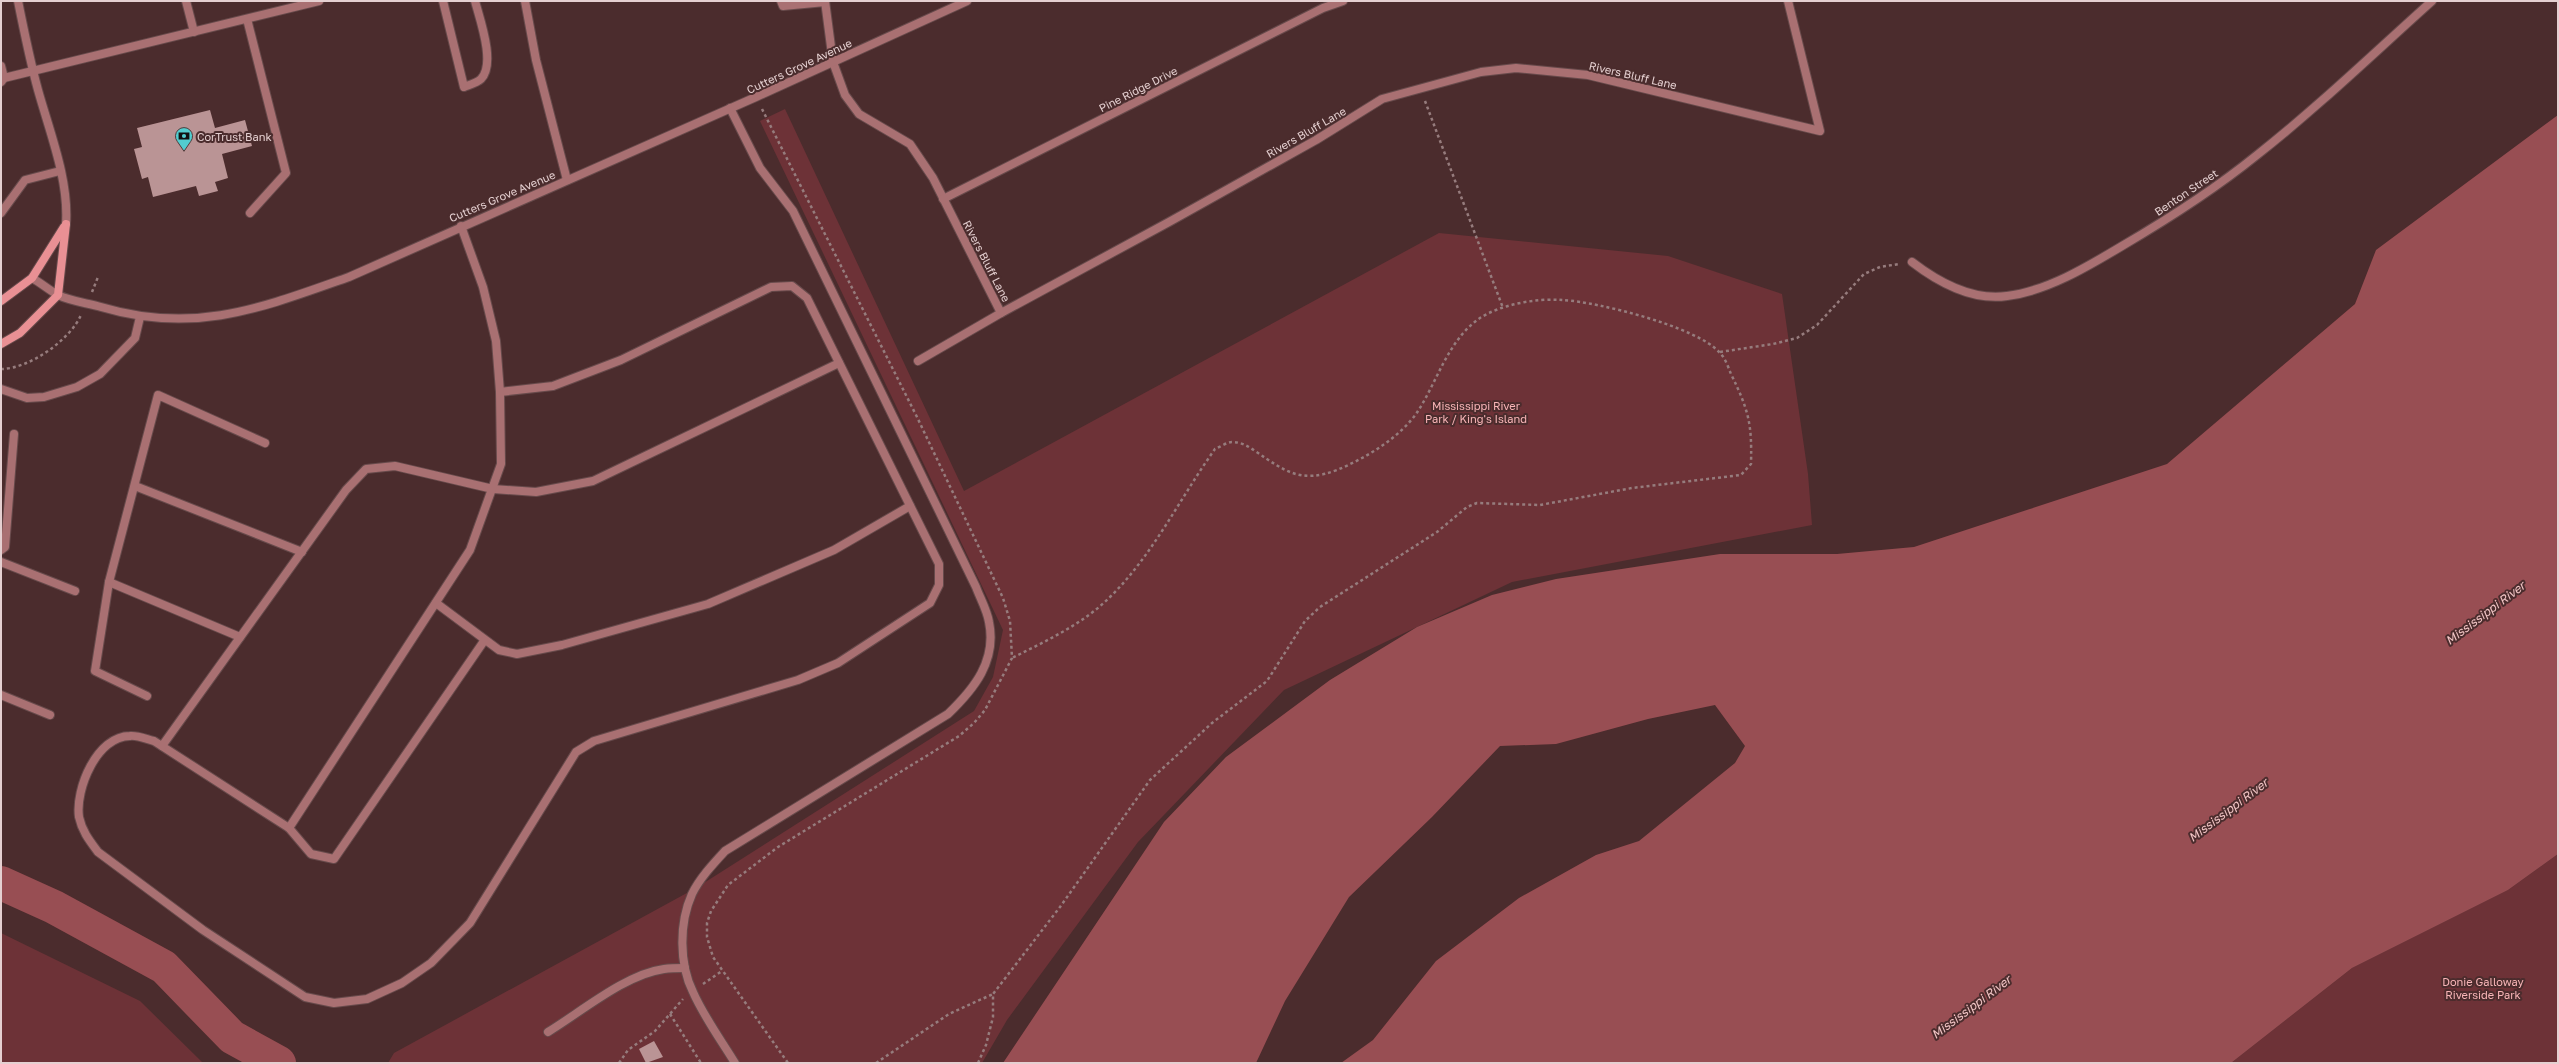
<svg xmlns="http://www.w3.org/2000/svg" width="2559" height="1064" font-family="'Golos Text',sans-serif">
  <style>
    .green { fill: #6d3237 }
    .water { fill: #984e53 }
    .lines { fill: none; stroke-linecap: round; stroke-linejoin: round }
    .river { stroke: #984e53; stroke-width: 34 }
    .building { fill: #ba9495 }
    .service-casing { stroke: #674a4b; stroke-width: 10 }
    .minor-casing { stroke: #674a4b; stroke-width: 10 }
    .tertiary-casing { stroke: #674a4b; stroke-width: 10 }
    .secondary-casing { stroke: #674a4b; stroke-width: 10 }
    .path { stroke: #967c7d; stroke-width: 2.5; stroke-dasharray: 3 3; stroke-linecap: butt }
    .service { stroke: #a97072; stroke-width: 8 }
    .minor { stroke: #a97072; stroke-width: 8 }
    .tertiary { stroke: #a97072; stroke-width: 8 }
    .secondary { stroke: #e99094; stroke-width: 8 }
    .labels { text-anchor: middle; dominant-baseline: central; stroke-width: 4; stroke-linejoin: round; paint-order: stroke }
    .street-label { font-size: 11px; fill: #e5d0d1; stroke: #4b2c2d }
    .poi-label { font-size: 11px; fill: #e5d0d1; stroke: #4b2c2d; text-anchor: start }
    .park-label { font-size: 11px; fill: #f8b5b7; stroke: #4b2c2d }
    .water-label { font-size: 12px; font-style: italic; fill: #f3c6c6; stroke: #4b2c2d }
  </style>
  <rect width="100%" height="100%" fill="#4b2c2d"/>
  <!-- green -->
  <g class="green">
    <path d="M785,109L964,491L1439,233L1668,256L1782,294L1808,474L1812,525L1512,582L1284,690L1138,842L1007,1020L982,1063H388L394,1053L696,888L974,711L993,677L1003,630L760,121Z"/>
    <path d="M2558,854V1063H2231L2352,968L2508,890Z"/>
    <path d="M1,933L140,1001L203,1063H1Z"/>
  </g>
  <!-- water -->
  <path class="water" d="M2558,115V854L2508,890L2352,968L2231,1063H1341L1373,1040L1436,961L1519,898L1596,855L1639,841L1735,763L1745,746L1715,705L1648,719L1556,744L1500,746L1432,817L1349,897L1285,1001L1256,1063H1003L1164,822L1226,757L1330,680L1417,627L1492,595L1556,579L1720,554H1837L1914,547L2167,464L2355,304L2376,250Z"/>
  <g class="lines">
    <!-- river -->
    <path class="river" d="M1,883L54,907L164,967L232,1037L279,1063"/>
  </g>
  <!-- building -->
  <g class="building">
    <path d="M210,110L215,128L245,120L252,146L222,154L228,178L215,182L218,191L199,196L196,186L153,197L148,177L142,179L134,149L142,147L137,128Z"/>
    <path d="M654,1041L663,1057L646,1063L639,1049Z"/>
  </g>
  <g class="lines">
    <!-- service casing -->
    <g class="service-casing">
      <g id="service">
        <path d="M186,1L194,32"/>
        <path d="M443,1L464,87C469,85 477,83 481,79C496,64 480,20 475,1"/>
        <path d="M525,1L536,60L567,180"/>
        <path d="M781,1L783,6L825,2"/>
        <path d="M247,19L286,173L250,213"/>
        <path d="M1,66L4,78"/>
        <path d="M1,82L4,78L319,1"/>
        <path d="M1,213L25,180L60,171"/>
        <path d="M918,361L1001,313"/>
        <path d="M1,389L27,398L44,397L77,387L100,374L135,338L140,317"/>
        <path d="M135,486L302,552"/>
        <path d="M1,550L5,547L14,434"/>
        <path d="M1,562L75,591"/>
        <path d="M109,582L240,637"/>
        <path d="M436,603L499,650L517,654L562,645L708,604L834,550L910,506"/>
        <path d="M484,641L334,859L311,854L289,828L154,741C146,739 137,735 130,736C97,736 75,789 79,817C82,831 89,840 98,852L203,930L305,997L334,1003L367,999L402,983L431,963L470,923L576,752L594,741L798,680L838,663L930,603L939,585V564L807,298L792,286L771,287L621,360L553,386L500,392"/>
        <path d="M1,695L50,715"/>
        <path d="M147,696L95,671L109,582L158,395L265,443"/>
        <path d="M162,746L346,490L366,469L395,466L493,489L536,492L593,481L839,363"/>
        <path d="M289,828L470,550L501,464L500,392L496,341L483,287L461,226"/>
        <path d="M548,1032C581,1012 626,974 664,969C671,968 678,968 685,968"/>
      </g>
    </g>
    <!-- minor casing -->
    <g class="minor-casing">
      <g id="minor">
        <path d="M825,1L833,62L845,95L859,114L910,144L933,178L1001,313L1169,222L1316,140L1382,99L1481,72L1516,68L1588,75L1820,131L1788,1"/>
        <path d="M730,108L760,168L793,211L976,587C980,598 987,610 989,622C997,661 974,689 948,714L725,851C713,864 700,878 692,894C679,923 679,964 693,992C704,1017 721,1040 735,1063"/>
        <path d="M943,199L1323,8L1343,1"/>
        <path d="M1912,262C1938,282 1972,301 2007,296C2047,291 2087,267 2122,246C2168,219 2215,189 2257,155C2318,107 2374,53 2432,1"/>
        <path d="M32,278C41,283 49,290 58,295C70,301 87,303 101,307C195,335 261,308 349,277L756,97L967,1"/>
      </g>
    </g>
    <!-- tertiary casing -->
    <g class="tertiary-casing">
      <path id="tertiary" d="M18,1C24,31 30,61 38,90C50,133 69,180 66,224"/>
    </g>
    <!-- secondary casing -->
    <g class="secondary-casing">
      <g id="secondary">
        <path d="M1,301L32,278L64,227"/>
        <path d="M1,344L20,333L58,295L66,224"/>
      </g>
    </g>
    <!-- path -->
    <g class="path">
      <path d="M1425,101L1503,308"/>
      <path d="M762,109L917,417L1003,598L1010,621L1012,658L985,710L974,723L959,736L778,847L728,885L711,911L707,923V937L713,957L788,1063"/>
      <path d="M92,292L98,277"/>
      <path d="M1720,352L1773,344L1797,338L1817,325L1864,274L1880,267L1899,264"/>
      <path d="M1,369C29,369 70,340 81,315"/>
      <path d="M703,984L722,971"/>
      <path d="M670,1014L701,1063"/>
      <path d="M619,1063L628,1050L655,1031L683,999"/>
      <path d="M876,1063L949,1014L993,994"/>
      <path d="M978,1063L986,1045L993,1017V994L1060,907L1150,780L1212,723L1267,681L1305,621L1320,607L1437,532L1467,507L1477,503L1540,505L1632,488L1741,475L1751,464C1752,424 1749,411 1731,374C1728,367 1725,357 1719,352C1697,327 1598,302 1563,300C1537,298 1502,304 1480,318C1448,340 1438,380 1418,411C1401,437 1366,458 1337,470C1300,484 1285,471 1255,451C1248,446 1241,442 1232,442C1227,442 1220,447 1215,449C1180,498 1153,555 1110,597C1083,624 1046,641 1012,658"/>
    </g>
    <!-- service -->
    <use href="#service" class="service"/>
    <!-- minor -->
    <use href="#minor" class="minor"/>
    <!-- tertiary -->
    <use href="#tertiary" class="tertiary"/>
    <!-- secondary -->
    <use href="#secondary" class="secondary"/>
  </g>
  <!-- icons -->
  <defs>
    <g id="bank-pin" transform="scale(0.9)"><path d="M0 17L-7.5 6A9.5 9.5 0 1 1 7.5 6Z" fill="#52cdcf" stroke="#4b2c2d"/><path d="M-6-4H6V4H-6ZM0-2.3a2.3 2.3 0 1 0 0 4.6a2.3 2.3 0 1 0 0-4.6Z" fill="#111"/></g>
  </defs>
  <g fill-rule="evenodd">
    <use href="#bank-pin" x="184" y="136"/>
  </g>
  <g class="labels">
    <!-- street labels -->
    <g class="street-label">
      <text transform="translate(799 66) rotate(-25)">Cutters Grove Avenue</text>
      <text transform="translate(1633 75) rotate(13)">Rivers Bluff Lane</text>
      <text transform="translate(1138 89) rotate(-27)">Pine Ridge Drive</text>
      <text transform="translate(1306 132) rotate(-30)">Rivers Bluff Lane</text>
      <text transform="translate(2186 192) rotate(-34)">Benton Street</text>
      <text transform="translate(502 196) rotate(-23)">Cutters Grove Avenue</text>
      <text transform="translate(987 261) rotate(63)">Rivers Bluff Lane</text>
    </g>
    <!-- poi labels -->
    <g class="poi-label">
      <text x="197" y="136">CorTrust Bank</text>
    </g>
    <!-- park labels -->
    <g class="park-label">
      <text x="1476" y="405">Mississippi River<tspan x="1476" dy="13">Park / King's Island</tspan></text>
      <text x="2483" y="981">Donie Galloway<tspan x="2483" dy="13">Riverside Park</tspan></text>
    </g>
    <!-- water labels -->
    <g class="water-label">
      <text transform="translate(2485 613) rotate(-37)">Mississippi River</text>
      <text transform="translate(2228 810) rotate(-37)">Mississippi River</text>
      <text transform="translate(1971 1007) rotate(-37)">Mississippi River</text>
    </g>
  </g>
  <!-- border -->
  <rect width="2559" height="1064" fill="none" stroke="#e5d0d1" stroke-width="4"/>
</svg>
